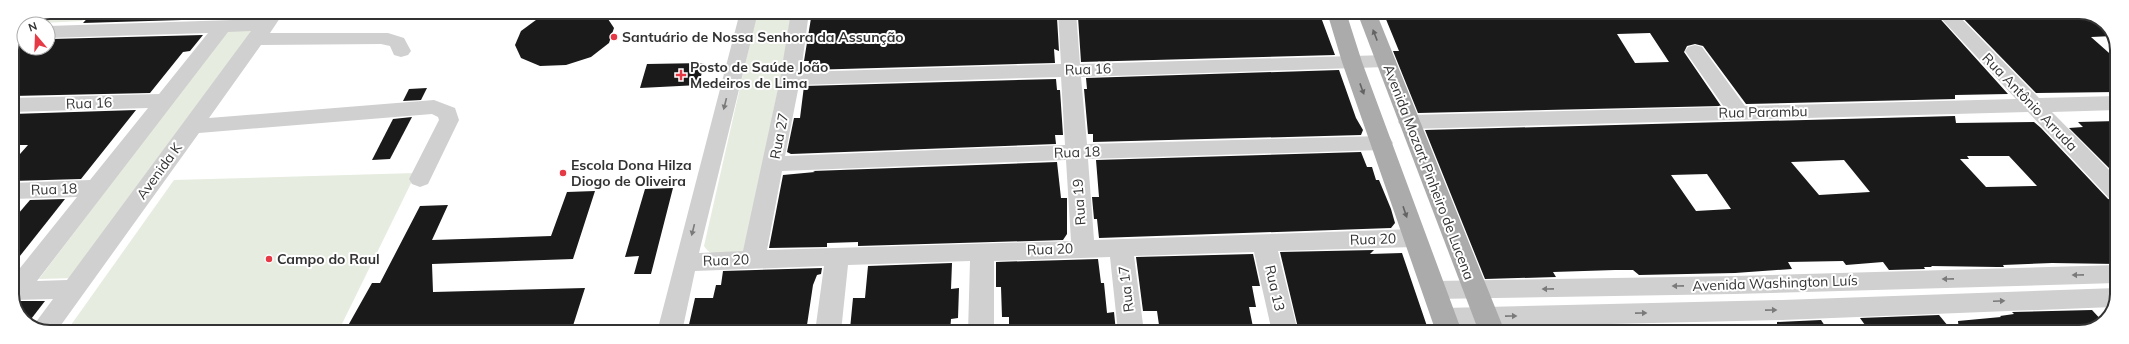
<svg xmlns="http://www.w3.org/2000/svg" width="2129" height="344" font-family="Mulish,sans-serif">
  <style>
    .green { fill: #e6ecdf }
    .building { fill: #1a1a1a; fill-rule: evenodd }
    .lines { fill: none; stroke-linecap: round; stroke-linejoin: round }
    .minor { fill: #d0d0d0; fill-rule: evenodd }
    .major { fill: #ababab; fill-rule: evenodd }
    .oneway { fill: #636363 }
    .oneway2 { fill: #7a7a7a }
    .poi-dot { fill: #e63946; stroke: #fff; stroke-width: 1.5 }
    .labels { text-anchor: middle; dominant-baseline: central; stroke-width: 4; stroke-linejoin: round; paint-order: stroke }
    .poi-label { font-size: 14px; font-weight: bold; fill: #333; stroke: #fff; text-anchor: start }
    .street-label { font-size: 14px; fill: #333; stroke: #fff }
    .rim { fill: none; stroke: #333; stroke-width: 2 }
  </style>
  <rect width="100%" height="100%" fill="#fff"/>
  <!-- green -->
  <g class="green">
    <path d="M50,12H90L82,21L23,24Z"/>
    <path d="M764,12H789L793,16L745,250C733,255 712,260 704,246L756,17Z"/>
    <path d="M256,29L76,278L39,279L227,30Z"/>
    <path d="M416,173L338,332H66L174,180Z"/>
  </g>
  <!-- building -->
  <g class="building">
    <path d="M93,12H220L215,19L83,23Z"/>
    <path d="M556,12H597L606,16L614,28L609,43L591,57L566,65L540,66L521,58L515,45L521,31L540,17Z"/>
    <path d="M812,12H1047L1048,18H1057L1059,51L1054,49L1055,63L807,70L809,61H804Z"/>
    <path d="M1080,12H1319L1335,55L1081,62L1078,17H1080Z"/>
    <path d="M1383,12H1418L1419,14L1456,12H1934L2008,94L1955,95V99L1746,104L1703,46L1695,44L1687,46L1684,52L1721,106L1418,113L1393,51H1399ZM1650,33L1669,62L1635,63L1617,34Z"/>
    <path d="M1957,12H2085L2099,20L2106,23L2113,36L2091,37L2117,60V92L2036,93Z"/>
    <path d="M203,35L190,51L183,52L150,93L12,96V50L16,41H24V48H48V40L51,39Z"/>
    <path d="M704,63L699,85L640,88L647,64Z"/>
    <path d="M1339,70L1356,118L1363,130L1361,135L1093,142V134H1088L1084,89H1087L1086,78Z"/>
    <path d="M1056,79L1057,90H1060L1063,135H1055L1056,144L791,154L787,152L794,118H800L804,86Z"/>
    <path d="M427,88L421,100L403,101L409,89Z"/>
    <path d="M136,110L81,179L12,181V163L28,145H12V114Z"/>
    <path d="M1955,116L1956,123L2034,122L2041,128L2108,199L2117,201V264L2052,263L2003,265L2004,267H1997L1931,266L1932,267H1924L1925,269L1889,270L1883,262L1846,265L1843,261L1788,262L1792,269L1735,273L1639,275L1633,270H1615L1553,272L1556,277L1485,279L1425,130ZM1967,156H2009L2037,186L1986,187L1960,159H1969ZM1844,160L1870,192L1819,195L1791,162ZM1707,174L1731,209L1696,211L1671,175Z"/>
    <path d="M412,117L390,159L372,160L393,119Z"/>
    <path d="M2117,121V176L2069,128L2083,127L2078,122Z"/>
    <path d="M1361,152L1367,167H1372L1376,180H1379L1391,209L1395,223L1391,228L1099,238L1097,219H1094L1092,197H1099L1096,160Z"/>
    <path d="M1057,162L1061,198H1067V234L1063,240L858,246V242L827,243V247L769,248L783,175L815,172L813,171Z"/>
    <path d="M673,188L651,274H634L639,256L625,257L645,189Z"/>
    <path d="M595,191L573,259L432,264L433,292L585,288L571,332L345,331L372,283H380L420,206L448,205L432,240L551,236L567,192Z"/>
    <path d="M65,199L54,213L12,266V221L30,200Z"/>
    <path d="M1374,250L1370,254L1402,253L1429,332H1299L1280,252Z"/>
    <path d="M1253,254L1260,286H1252L1256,307H1249L1254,332H1160L1157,311H1143L1136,257Z"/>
    <path d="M1098,259L1101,283H1104L1107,313L1114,312L1116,332H1009V317H1002L1001,287H996V262Z"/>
    <path d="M952,263L951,289L959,288L958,318L951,319L950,332H857L858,329H850L853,298H865L868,266Z"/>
    <path d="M822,268L821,274L817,275L813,285L807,325H800V332H692L693,329H688L695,298H713L716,285H721L723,271Z"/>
    <path d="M13,301H45L28,323L23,321Z"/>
    <path d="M2092,310L2104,323L2079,332H1959L1958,321L2001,317L2000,316L2014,314L2012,312Z"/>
    <path d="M1939,315L1953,332H1870L1860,318Z"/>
    <path d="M1821,320L1829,332H1777V322Z"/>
  </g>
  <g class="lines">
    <!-- minor -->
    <g class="minor">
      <path d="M265,12H284L270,33H388L404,38L411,51L408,55L401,57L394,55L390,46L381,44L261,45L209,118L434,100L455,108L459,120L428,184L420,187L412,184L409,179L439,120L438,117L432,114L199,133L56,332H44L33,326L53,299L13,300L12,278L77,197L12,199V183L90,180L148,108L12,112V98L159,94L208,33L48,38V26L260,19ZM251,31L67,280L37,281L228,32Z"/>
      <path d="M740,12H758L699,253L743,251L780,79L791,12H809L801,72L1061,64L1058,12H1076L1080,64L1386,55L1393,57L1396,61L1393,65L1386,67L1081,77L1087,144L1382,136L1390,138L1393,143L1390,148L1382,150L1088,159L1094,240L1414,229L1422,232L1426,238L1422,244L1414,247L1278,251L1298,332H1272L1254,252L1134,256L1144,332H1118L1110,257L994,261V332H968L970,261L848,265L841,332H815L824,266L695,271L682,332H657ZM1061,77L1065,145L785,156L799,85ZM1066,160L1071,241L767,250L782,171Z"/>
      <path d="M1935,12H1955L2039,98L2117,96V110L2052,112L2117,178V200L2109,198L2028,112L1409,129L1402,127L1398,122L1402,117L1409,115L1724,107L1685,51L1688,47L1695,45L1702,47L1745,106L2016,99Z"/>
      <path d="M24,26V38H17L22,27Z"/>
      <path d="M2117,265V283L1734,294L1434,299L1425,297L1422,290L1425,283L1434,281L1734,276Z"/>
      <path d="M2117,288V300L2113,307L1782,320L1444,328L1435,325L1432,318L1435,311L1444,308L1782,300Z"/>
    </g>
    <!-- major -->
    <g class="major">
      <path d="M1327,12H1346L1362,62L1462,332H1436L1342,62Z"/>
      <path d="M1357,12H1376L1505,332H1479Z"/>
    </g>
  </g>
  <!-- one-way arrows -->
  <defs><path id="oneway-solid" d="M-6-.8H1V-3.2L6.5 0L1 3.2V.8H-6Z"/></defs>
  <g class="oneway">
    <use href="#oneway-solid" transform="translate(1375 35) rotate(-111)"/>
    <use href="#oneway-solid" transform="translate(1362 89) rotate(70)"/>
    <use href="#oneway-solid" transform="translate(1405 212) rotate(71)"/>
  </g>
  <g class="oneway2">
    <use href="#oneway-solid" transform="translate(725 104) rotate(104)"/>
    <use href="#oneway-solid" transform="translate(693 230) rotate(104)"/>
    <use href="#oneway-solid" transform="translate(2078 275) rotate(179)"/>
    <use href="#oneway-solid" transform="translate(1948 279) rotate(179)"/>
    <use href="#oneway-solid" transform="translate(1678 286) rotate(179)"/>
    <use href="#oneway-solid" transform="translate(1548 289) rotate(179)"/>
    <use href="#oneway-solid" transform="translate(1999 301) rotate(-2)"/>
    <use href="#oneway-solid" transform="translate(1771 310) rotate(-1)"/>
    <use href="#oneway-solid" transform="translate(1641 313) rotate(-1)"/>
    <use href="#oneway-solid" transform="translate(1511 316) rotate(-1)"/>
  </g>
  <!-- markers -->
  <g class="poi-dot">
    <circle cx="614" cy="37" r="4"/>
    <path d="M679 69h4v4h4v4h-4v4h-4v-4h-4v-4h4z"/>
    <circle cx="563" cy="173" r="4"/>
    <circle cx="269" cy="259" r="4"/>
  </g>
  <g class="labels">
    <!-- poi labels -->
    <g class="poi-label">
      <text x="622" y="37">Santuário de Nossa Senhora da Assunção</text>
      <text x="690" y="67">Posto de Saúde João<tspan x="690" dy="16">Medeiros de Lima</tspan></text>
      <text x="571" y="165">Escola Dona Hilza<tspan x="571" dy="16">Diogo de Oliveira</tspan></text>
      <text x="277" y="259">Campo do Raul</text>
    </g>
    <!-- street labels -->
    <g class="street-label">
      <text transform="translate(1088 69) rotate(-2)">Rua 16</text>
      <text transform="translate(2030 102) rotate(46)">Rua Antônio Arruda</text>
      <text transform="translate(89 103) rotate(-2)">Rua 16</text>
      <text transform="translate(1763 112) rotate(-1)">Rua Parambu</text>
      <text transform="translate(779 136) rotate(-79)">Rua 27</text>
      <text transform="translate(1077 152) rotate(-2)">Rua 18</text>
      <text transform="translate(159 171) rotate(-54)">Avenida K</text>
      <text transform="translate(1429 172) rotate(69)">Avenida Mozart Pinheiro de Lucena</text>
      <text transform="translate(54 189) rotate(-2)">Rua 18</text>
      <text transform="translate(1079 202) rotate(-94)">Rua 19</text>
      <text transform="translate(1373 239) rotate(-2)">Rua 20</text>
      <text transform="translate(1050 249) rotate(-2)">Rua 20</text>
      <text transform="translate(726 260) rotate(-2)">Rua 20</text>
      <text transform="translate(1775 283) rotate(-2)">Avenida Washington Luís</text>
      <text transform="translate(1275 288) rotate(77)">Rua 13</text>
      <text transform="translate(1126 289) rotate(-97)">Rua 17</text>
    </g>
  </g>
  <!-- crop -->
  <path d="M0 0H2129V344H0ZM50 19H2079A31 31 0 0 1 2110 50V294A31 31 0 0 1 2079 325H50A31 31 0 0 1 19 294V50A31 31 0 0 1 50 19Z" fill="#fff" fill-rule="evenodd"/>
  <path class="rim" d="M50 19H2079A31 31 0 0 1 2110 50V294A31 31 0 0 1 2079 325H50A31 31 0 0 1 19 294V50A31 31 0 0 1 50 19Z"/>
  <!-- north arrow -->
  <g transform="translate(36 36) rotate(341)"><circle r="19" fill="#ffffff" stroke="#adadad"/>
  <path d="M0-3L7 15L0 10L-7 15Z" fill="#e63946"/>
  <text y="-6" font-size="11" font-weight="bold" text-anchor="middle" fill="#333333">N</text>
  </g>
</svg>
